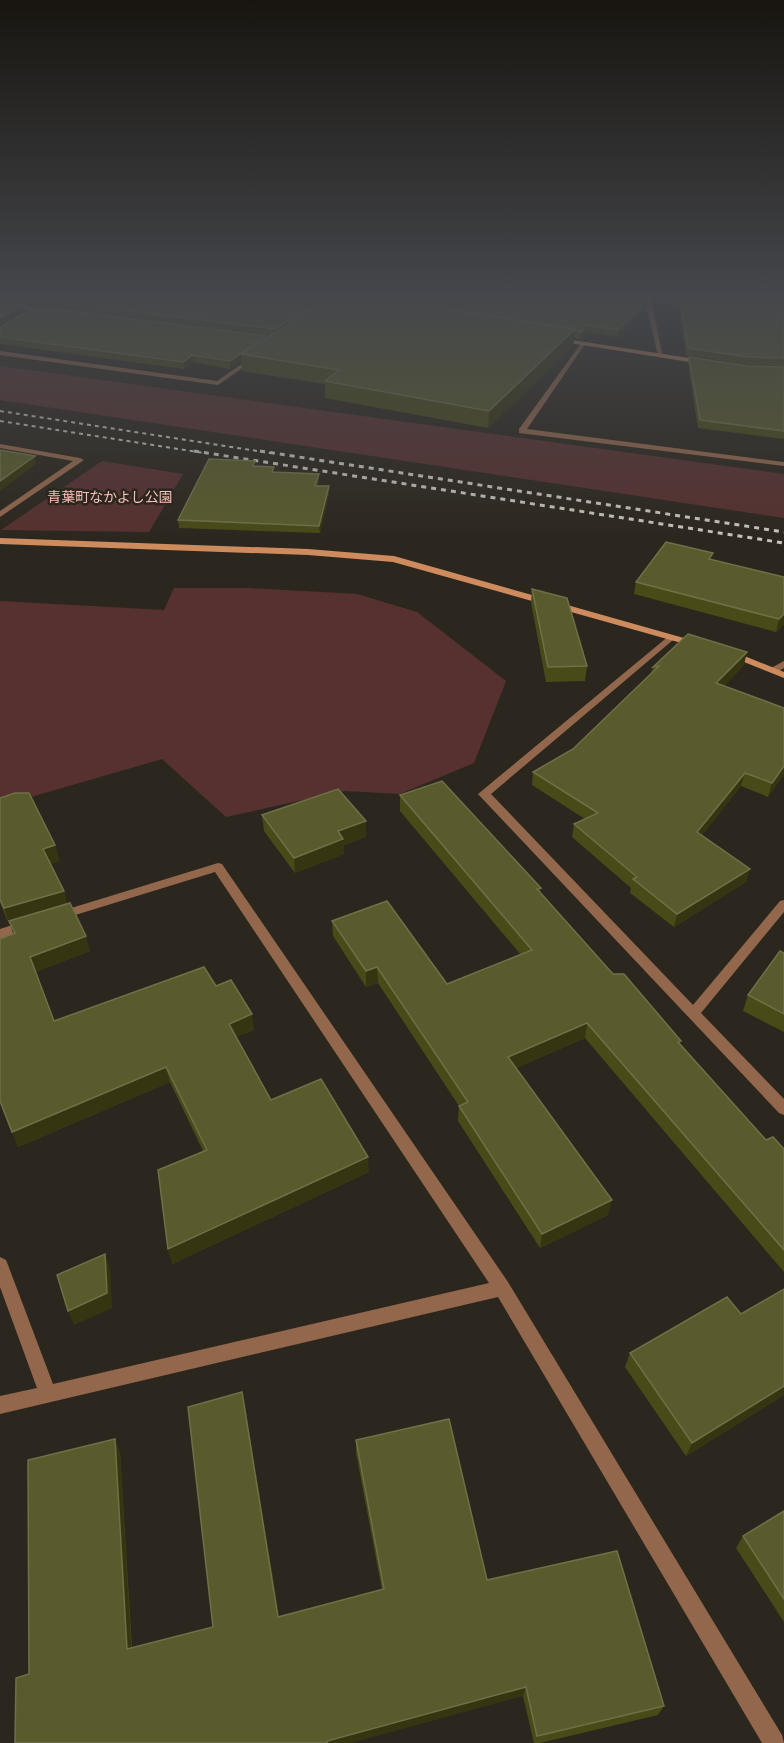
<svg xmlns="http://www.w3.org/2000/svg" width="784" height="1743" font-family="Arial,'Noto Sans JP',sans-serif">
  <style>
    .green { fill: #56312f }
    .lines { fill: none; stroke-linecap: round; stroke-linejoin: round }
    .street { fill: #92674c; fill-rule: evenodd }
    .secondary { fill: #ce8b5e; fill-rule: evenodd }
    .rail-far1 { stroke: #c7c4bd; stroke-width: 2; stroke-dasharray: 4 4; stroke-linecap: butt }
    .rail { stroke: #c7c4bd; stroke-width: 3; stroke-dasharray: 5 5; stroke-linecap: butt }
    .wall { fill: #484a18 }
    .shaded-wall { fill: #363511 }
    .building { fill: #595b2d; stroke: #6f7048; stroke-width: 1.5 }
    .labels { text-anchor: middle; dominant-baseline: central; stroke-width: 5; stroke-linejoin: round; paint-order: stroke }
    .far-park-label { font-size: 14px; fill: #fdbfba; stroke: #2c271e }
  </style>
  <rect width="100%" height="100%" fill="#2c271e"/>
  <!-- green -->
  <g class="green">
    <path d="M0,366L784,474V518L0,400Z"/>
    <path d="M102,461L183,474L149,532L1,530Z"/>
    <path d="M174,588H249L357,594L417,612L506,681L474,763L400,794L344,791L226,817L162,759L0,806V601L164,610Z"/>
  </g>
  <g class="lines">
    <!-- street -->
    <g class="street">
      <path d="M644,295H650L663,357L658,356L648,312L622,307L625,305L647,309Z"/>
      <path d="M0,303L46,309L49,311L46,313L0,307Z"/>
      <path d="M582,342L585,344L527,429L784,462V466L519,433V429Z"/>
      <path d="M0,351L217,381L253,356L258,357L218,385L0,355Z"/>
      <path d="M0,444L80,458L84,460L0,517V511L73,461L0,448Z"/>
      <path d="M670,635L673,636V640L491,794L693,1005L780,901L784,900V912L701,1013L784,1099V1115L779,1113L478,794Z"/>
      <path d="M784,661V668L777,672H771V668Z"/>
      <path d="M218,863L222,864L508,1282L782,1735L784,1743H762L498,1297L0,1414V1396L37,1388L0,1287V1257L6,1260L8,1265L53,1384L489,1283L215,872L59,920L53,916L55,913Z"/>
      <path d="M28,920L32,922L34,925L32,928L0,939V929Z"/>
    </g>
    <!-- secondary -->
    <g class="secondary">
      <path d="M559,338L702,360L705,362L702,364L557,341Z"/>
      <path d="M0,538L308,549L394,556L698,642L700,644L698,646H692L393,562L308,555L0,544Z"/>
      <path d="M732,651L784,672V678L729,656L727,654Z"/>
    </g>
    <!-- rail-far1 -->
    <g class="rail-far1">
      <path d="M0,411L270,453"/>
      <path d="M0,421L204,453"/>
    </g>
    <!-- rail -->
    <g class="rail">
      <path d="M194,451L784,543"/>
      <path d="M260,451L784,532"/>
    </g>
  </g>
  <!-- wall -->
  <g class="wall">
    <path d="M0,295H644L645,299L644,306L616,302L642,306L641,313L617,337L587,332L580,339L574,338L573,346L488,428L325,398V384L242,371L241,361L230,369L193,362L184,369L0,344V327L265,339L269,336L0,302Z"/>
    <path d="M677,295H784V366L746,365L686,355Z"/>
    <path d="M689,357L747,366L784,367V439L698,428L688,364Z"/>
    <path d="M256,466L275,472L319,474V481L318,486L329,493L320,533L179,528L178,520Z"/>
    <path d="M712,560L784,577V624L776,632L634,594L636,582Z"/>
    <path d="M532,589L587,666L585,681L546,682L531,603Z"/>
    <path d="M744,665L724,686L784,708V774L768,797L741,786L702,835L746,882L674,927L630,893L631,888L572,837L574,824L585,819L532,785L533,772L573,749L651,673L653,667Z"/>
    <path d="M400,795L541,888L540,892L613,974L680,1044L766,1140L784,1149V1272L585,1038L516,1068L608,1215L540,1248L458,1121L459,1106L378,983L366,987L333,936L332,921L447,984L521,955L400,811Z"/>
    <path d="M0,798L55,845L59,861L50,864L64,891L67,904L90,951L35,972L54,1021L216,986L254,1030L236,1037L271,1100L369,1172L172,1264L203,1151L170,1082L18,1147L0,1101L13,934L10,924H9L0,903Z"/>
    <path d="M262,815L366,821V837L344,845V854L295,873L264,831Z"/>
    <path d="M784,953V1032L743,1011L748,995Z"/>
    <path d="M784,1289V1395L686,1456L625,1367L630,1353L741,1314Z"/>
    <path d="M245,1406L279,1616L382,1590L356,1453V1440L487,1580L664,1706L658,1715L540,1743H534L523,1696L29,1674L120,1452L132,1648L213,1627Z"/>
    <path d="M784,1511V1622L736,1548L743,1536Z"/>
  </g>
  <!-- shaded-wall -->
  <g class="shaded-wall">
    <path d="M654,295H659L653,300Z"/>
    <path d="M326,299L276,337L275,329Z"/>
    <path d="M22,305L24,312L0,325V318Z"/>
    <path d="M642,306L641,313L617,337L618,330Z"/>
    <path d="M588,325L587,332L580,339L581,332Z"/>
    <path d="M575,329L573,346L488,428L489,411Z"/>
    <path d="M265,336V344L241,354V361L230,369V361Z"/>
    <path d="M192,355L193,362L184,369L183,362Z"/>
    <path d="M35,456L36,464L0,491V481Z"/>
    <path d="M319,474V481L315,493V486Z"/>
    <path d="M329,486V493L320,533L319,526Z"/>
    <path d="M784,614V624L776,632L779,619Z"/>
    <path d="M747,652L744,665L714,696L716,683Z"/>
    <path d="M784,766V774L768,797L772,783Z"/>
    <path d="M745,773L741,786L694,845L697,832Z"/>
    <path d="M366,821V837L344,845V854L295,873L294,858L338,831Z"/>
    <path d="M55,845L59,861L48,865L43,849Z"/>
    <path d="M750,869L746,882L674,927L677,914Z"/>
    <path d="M64,891L68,906L9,924L4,908Z"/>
    <path d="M86,936L90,951L35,972L30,957Z"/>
    <path d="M377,967L378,983L366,987V971Z"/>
    <path d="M252,1014L254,1030L231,1039L229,1024Z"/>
    <path d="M587,1023L585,1038L506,1072L508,1057Z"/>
    <path d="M166,1067L170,1082L18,1147L12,1132Z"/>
    <path d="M368,1157L369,1172L172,1264L168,1249Z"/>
    <path d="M612,1200L608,1215L540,1248L542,1234Z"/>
    <path d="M105,1254L110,1268L112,1308L74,1325L68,1311Z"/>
    <path d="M784,1386V1395L686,1456L692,1443Z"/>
    <path d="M242,1392L245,1406L281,1627L278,1617Z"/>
    <path d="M115,1439L120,1452L132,1659L127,1649Z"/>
    <path d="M526,1687L523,1696L351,1743H327V1741Z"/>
  </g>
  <!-- building -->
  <g class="building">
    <path d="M0,295H298L326,299L275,329Z"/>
    <path d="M335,295H352L575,329L489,411L325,381L339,370L241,354Z"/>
    <path d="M352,295H566L642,306L618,330L588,325L581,332L575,331V329Z"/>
    <path d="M611,295H644L645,299Z"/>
    <path d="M679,295H784V358L748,357L688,348Z"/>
    <path d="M0,303L22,305L0,318Z"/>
    <path d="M36,307L265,336L230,361L192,355L183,362L0,337V327Z"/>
    <path d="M689,357L747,366L784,367V431L700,420Z"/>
    <path d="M0,450L35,456L0,481Z"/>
    <path d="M209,459L255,461L253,466L274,467L272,472L319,474L315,486H329L319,526L178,520Z"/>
    <path d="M666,542L713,553L709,559L784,577V614L779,619L636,582Z"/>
    <path d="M532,589L567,598L587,666L548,667Z"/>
    <path d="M688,634L747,652L716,683L784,708V766L772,783L745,773L697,832L750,869L677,914L633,879L637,877L574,824L598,813L533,772L573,749L659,666L653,667Z"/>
    <path d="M442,781L541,888L537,889L613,974H624L681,1041L678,1042L766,1140L773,1137L784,1149V1250L587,1023L508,1057L612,1200L542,1234L459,1106L468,1102L377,967L366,971L332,921L387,901L447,984L532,950L400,795Z"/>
    <path d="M338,789L366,821L338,831L343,839L294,858L262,815Z"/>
    <path d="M15,793H29L55,845L43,849L64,891L4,908L0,899V798Z"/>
    <path d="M70,903L86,936L30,957L54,1021L204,967L216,986L231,980L252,1014L229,1024L271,1100L321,1079L368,1157L168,1249L158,1170L207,1150L166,1067L12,1132L0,1101V939L15,933L9,921Z"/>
    <path d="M780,951L784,953V1014L748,995Z"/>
    <path d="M105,1254L107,1293L68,1311L57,1275Z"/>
    <path d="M784,1289V1386L692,1443L630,1353L727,1297L741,1314Z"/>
    <path d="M242,1392L278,1617L384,1589L356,1440L449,1419L487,1580L617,1551L664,1706L537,1736L526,1687L327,1741V1743H15L16,1678L29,1674L28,1460L115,1439L127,1649L213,1627L188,1407Z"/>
    <path d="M784,1511V1599L743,1536Z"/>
  </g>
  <!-- sky -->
  <linearGradient id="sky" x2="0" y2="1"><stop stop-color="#181510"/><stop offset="0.55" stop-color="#45474c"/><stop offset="1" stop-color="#45474c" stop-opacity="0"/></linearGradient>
  <rect width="784" height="539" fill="url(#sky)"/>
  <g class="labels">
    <!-- far-park labels -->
    <g class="far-park-label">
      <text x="110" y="497">青葉町なかよし公園</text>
    </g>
  </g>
</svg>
